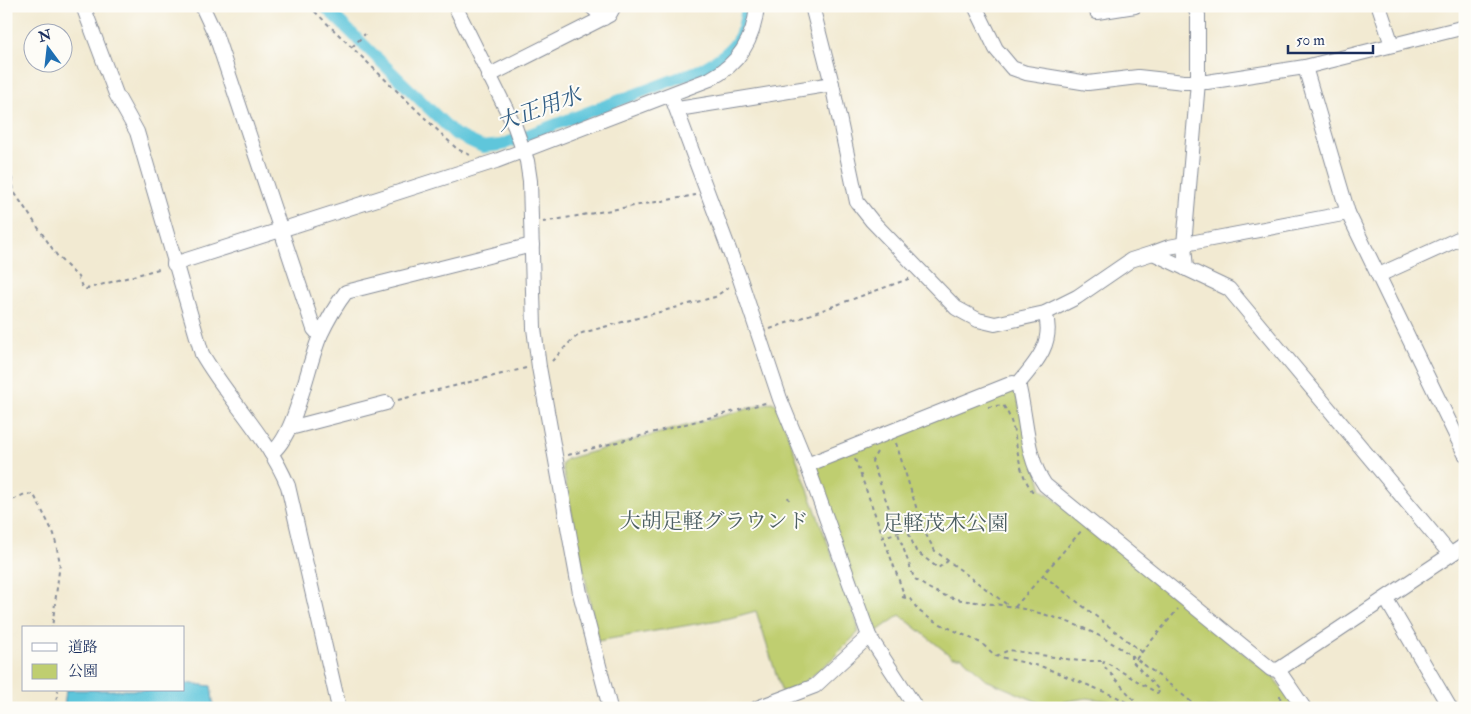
<svg xmlns="http://www.w3.org/2000/svg" width="1471" height="714" font-family="'IM FELL Double Pica','Noto Serif JP',serif">
  <style>
    .green { fill: #bfce70; stroke: #6d7e67 }
    .water { fill: #5ec6db; stroke: #3c7a9c }
    .lines { fill: none; stroke-linecap: round; stroke-linejoin: round }
    .canal { stroke: #5ec6db; stroke-width: 12 }
    .minor-casing { stroke: #868c98; stroke-width: 16 }
    .path { stroke: #868c98; stroke-width: 2; stroke-dasharray: 4 4; stroke-linecap: butt }
    .minor { stroke: #fff; stroke-width: 14 }
    .labels { text-anchor: middle; dominant-baseline: central; stroke-width: 4; stroke-linejoin: round; paint-order: stroke }
    .park-label { font-size: 21px; fill: #4c5f63; stroke: #fdfcf7 }
    .water-label { font-size: 22px; font-style: italic; fill: #2f5c84; stroke: #fdfcf7 }
  </style>
  <rect width="100%" height="100%" fill="#fdfcf7"/>
  <filter id="ink" filterUnits="userSpaceOnUse"><feTurbulence type="fractalNoise" baseFrequency=".02" numOctaves="2"/><feDisplacementMap in="SourceGraphic" scale="10" xChannelSelector="R" yChannelSelector="G"/><feConvolveMatrix kernelMatrix="1 2 1 2 8 2 1 2 1" color-interpolation-filters="sRGB"/></filter>
  <filter id="wash" filterUnits="userSpaceOnUse"><feTurbulence type="fractalNoise" baseFrequency=".0096" numOctaves="4" result="noise"/><feDisplacementMap in="SourceGraphic" scale="20" xChannelSelector="R" yChannelSelector="G"/><feGaussianBlur stdDeviation="1.12" result="paint"/><feColorMatrix in="noise" values="0 0 0 0 0 0 0 0 0 0 0 0 0 0 0 0 0 1.4 0 .05"/><feComposite in="paint" operator="in"/></filter>
  <g filter="url(#wash)">
    <rect width="100%" height="100%" fill="#f2ead2"/>
    <!-- green -->
    <g class="green">
      <path d="M1012,390L1016,394L1042,489L1273,677L1297,708H1119L1108,701L1087,698L1045,705L986,680L962,657H952L900,615L873,634L811,466Z"/>
      <path d="M772,402L777,405L858,626V633L831,660L805,682L782,693L756,611L730,618L598,641L562,465L566,459Z"/>
    </g>
    <!-- water -->
    <path class="water" d="M184,683L211,686L214,708H64L66,690H184Z"/>
    <g class="lines">
      <!-- canal -->
      <path class="canal" d="M324,6L455,134L483,147L501,145L702,69C732,52 744,41 747,6"/>
    </g>
  </g>
  <g filter="url(#ink)">
    <g class="lines">
      <!-- minor casing -->
      <g class="minor-casing">
        <g id="minor">
          <path d="M83,6L116,94L137,132L202,354C228,399 268,437 288,486L339,708"/>
          <path d="M202,6L216,36L314,329L320,336"/>
          <path d="M455,6L515,127L527,161L530,181L534,328L539,367L580,593L610,708"/>
          <path d="M591,6L604,18"/>
          <path d="M812,6L832,84L857,202L872,221L956,308L978,320L995,324L1045,313L1077,297L1131,260L1153,253L1229,289L1450,554"/>
          <path d="M975,6L996,49L1012,68L1026,73L1088,83L1138,77L1184,82H1207L1305,67L1465,27"/>
          <path d="M1379,6L1392,45"/>
          <path d="M1097,12L1135,6"/>
          <path d="M1305,67L1348,213L1465,454"/>
          <path d="M488,76L609,15L614,6"/>
          <path d="M671,95L740,279L780,399L807,465L869,636L916,708"/>
          <path d="M678,109L832,84"/>
          <path d="M1153,253L1169,247L1348,213"/>
          <path d="M174,264L496,161L710,79C739,64 754,39 757,6"/>
          <path d="M1186,269L1184,245L1198,82V15L1194,6"/>
          <path d="M1379,275L1465,236"/>
          <path d="M1018,384C1027,417 1025,456 1045,485L1271,669L1278,670L1465,545"/>
          <path d="M290,428L386,403"/>
          <path d="M271,453C295,438 308,363 320,336C327,321 336,305 346,292L532,245"/>
          <path d="M807,465L1013,383L1018,384C1036,363 1055,342 1045,313"/>
          <path d="M1386,599L1450,708"/>
          <path d="M1278,670L1304,708"/>
          <path d="M757,708L815,686L869,636"/>
        </g>
      </g>
      <!-- path -->
      <g class="path">
        <path d="M309,6L457,149L470,155"/>
        <path d="M352,47L365,34"/>
        <path d="M6,138L14,192L58,257L78,277L82,287L86,289L162,268"/>
        <path d="M543,222L696,195"/>
        <path d="M770,329L911,278"/>
        <path d="M552,361L573,339L582,333L715,297L730,286"/>
        <path d="M398,400L526,368"/>
        <path d="M988,407L1003,405C1021,430 1012,465 1033,492"/>
        <path d="M896,443L923,529L935,551L1009,606"/>
        <path d="M877,452L872,461L914,578C947,605 975,600 1014,607C1030,610 1047,615 1062,620C1115,637 1156,674 1199,708"/>
        <path d="M568,455L769,402"/>
        <path d="M855,459L905,597"/>
        <path d="M788,497L789,500"/>
        <path d="M6,503L25,494L34,495L54,534L60,563L52,628"/>
        <path d="M881,538L907,529L916,551L938,568L948,561"/>
        <path d="M1044,576L1142,652"/>
        <path d="M902,597L910,599L919,611L932,620L981,643L996,656L1043,667L1117,697L1136,708"/>
        <path d="M1015,607L1082,530"/>
        <path d="M1131,655V660L1160,691L1157,693L1104,661L1103,665L1141,708"/>
        <path d="M996,656L1009,650L1079,661H1104"/>
        <path d="M1136,659L1178,609"/>
        <path d="M1280,695L1281,708"/>
        <path d="M55,708L58,690"/>
      </g>
      <!-- minor -->
      <use href="#minor" class="minor"/>
    </g>
  </g>
  <g class="labels">
    <!-- park labels -->
    <g class="park-label">
      <text x="714" y="521">大胡足軽グラウンド</text>
      <text x="945" y="523">足軽茂木公園</text>
    </g>
    <!-- water labels -->
    <g class="water-label">
      <text transform="translate(539 109) rotate(-20)">大正用水</text>
    </g>
  </g>
  <!-- margin -->
  <rect width="1471" height="714" fill="none" stroke="#fdfcf7" stroke-width="25"/>
  <!-- legend -->
  <rect x="22" y="626" width="162" height="65" fill="#fdfcf7" stroke="#a3aaba"/>
  <rect x="32" y="643" width="25" height="8" fill="#ffffff" stroke="#a3aaba"/>
  <text x="68" y="652" font-size="15" fill="#1b2f5e">道路</text>
  <rect x="32" y="664" width="25" height="15" fill="#bfce70" stroke="#a3aaba"/>
  <text x="68" y="676" font-size="15" fill="#1b2f5e">公園</text>
  <!-- north arrow -->
  <g transform="translate(48 48) rotate(345)"><circle r="24" fill="#fdfcf7" stroke="#a3aaba"/>
  <path d="M0-4L9 19L0 12L-9 19Z" fill="#1f6fb2"/>
  <text y="-8" font-size="14" font-weight="bold" text-anchor="middle" fill="#1b2f5e">N</text>
  </g>
  <!-- scale -->
  <path d="M1288 45v8h85v-8" fill="none" stroke="#1b2f5e" stroke-width="2.5"/>
  <text x="1296" y="45" font-size="15" fill="#1b2f5e" stroke="#fdfcf7" stroke-width="4" paint-order="stroke">50 m</text>
</svg>
